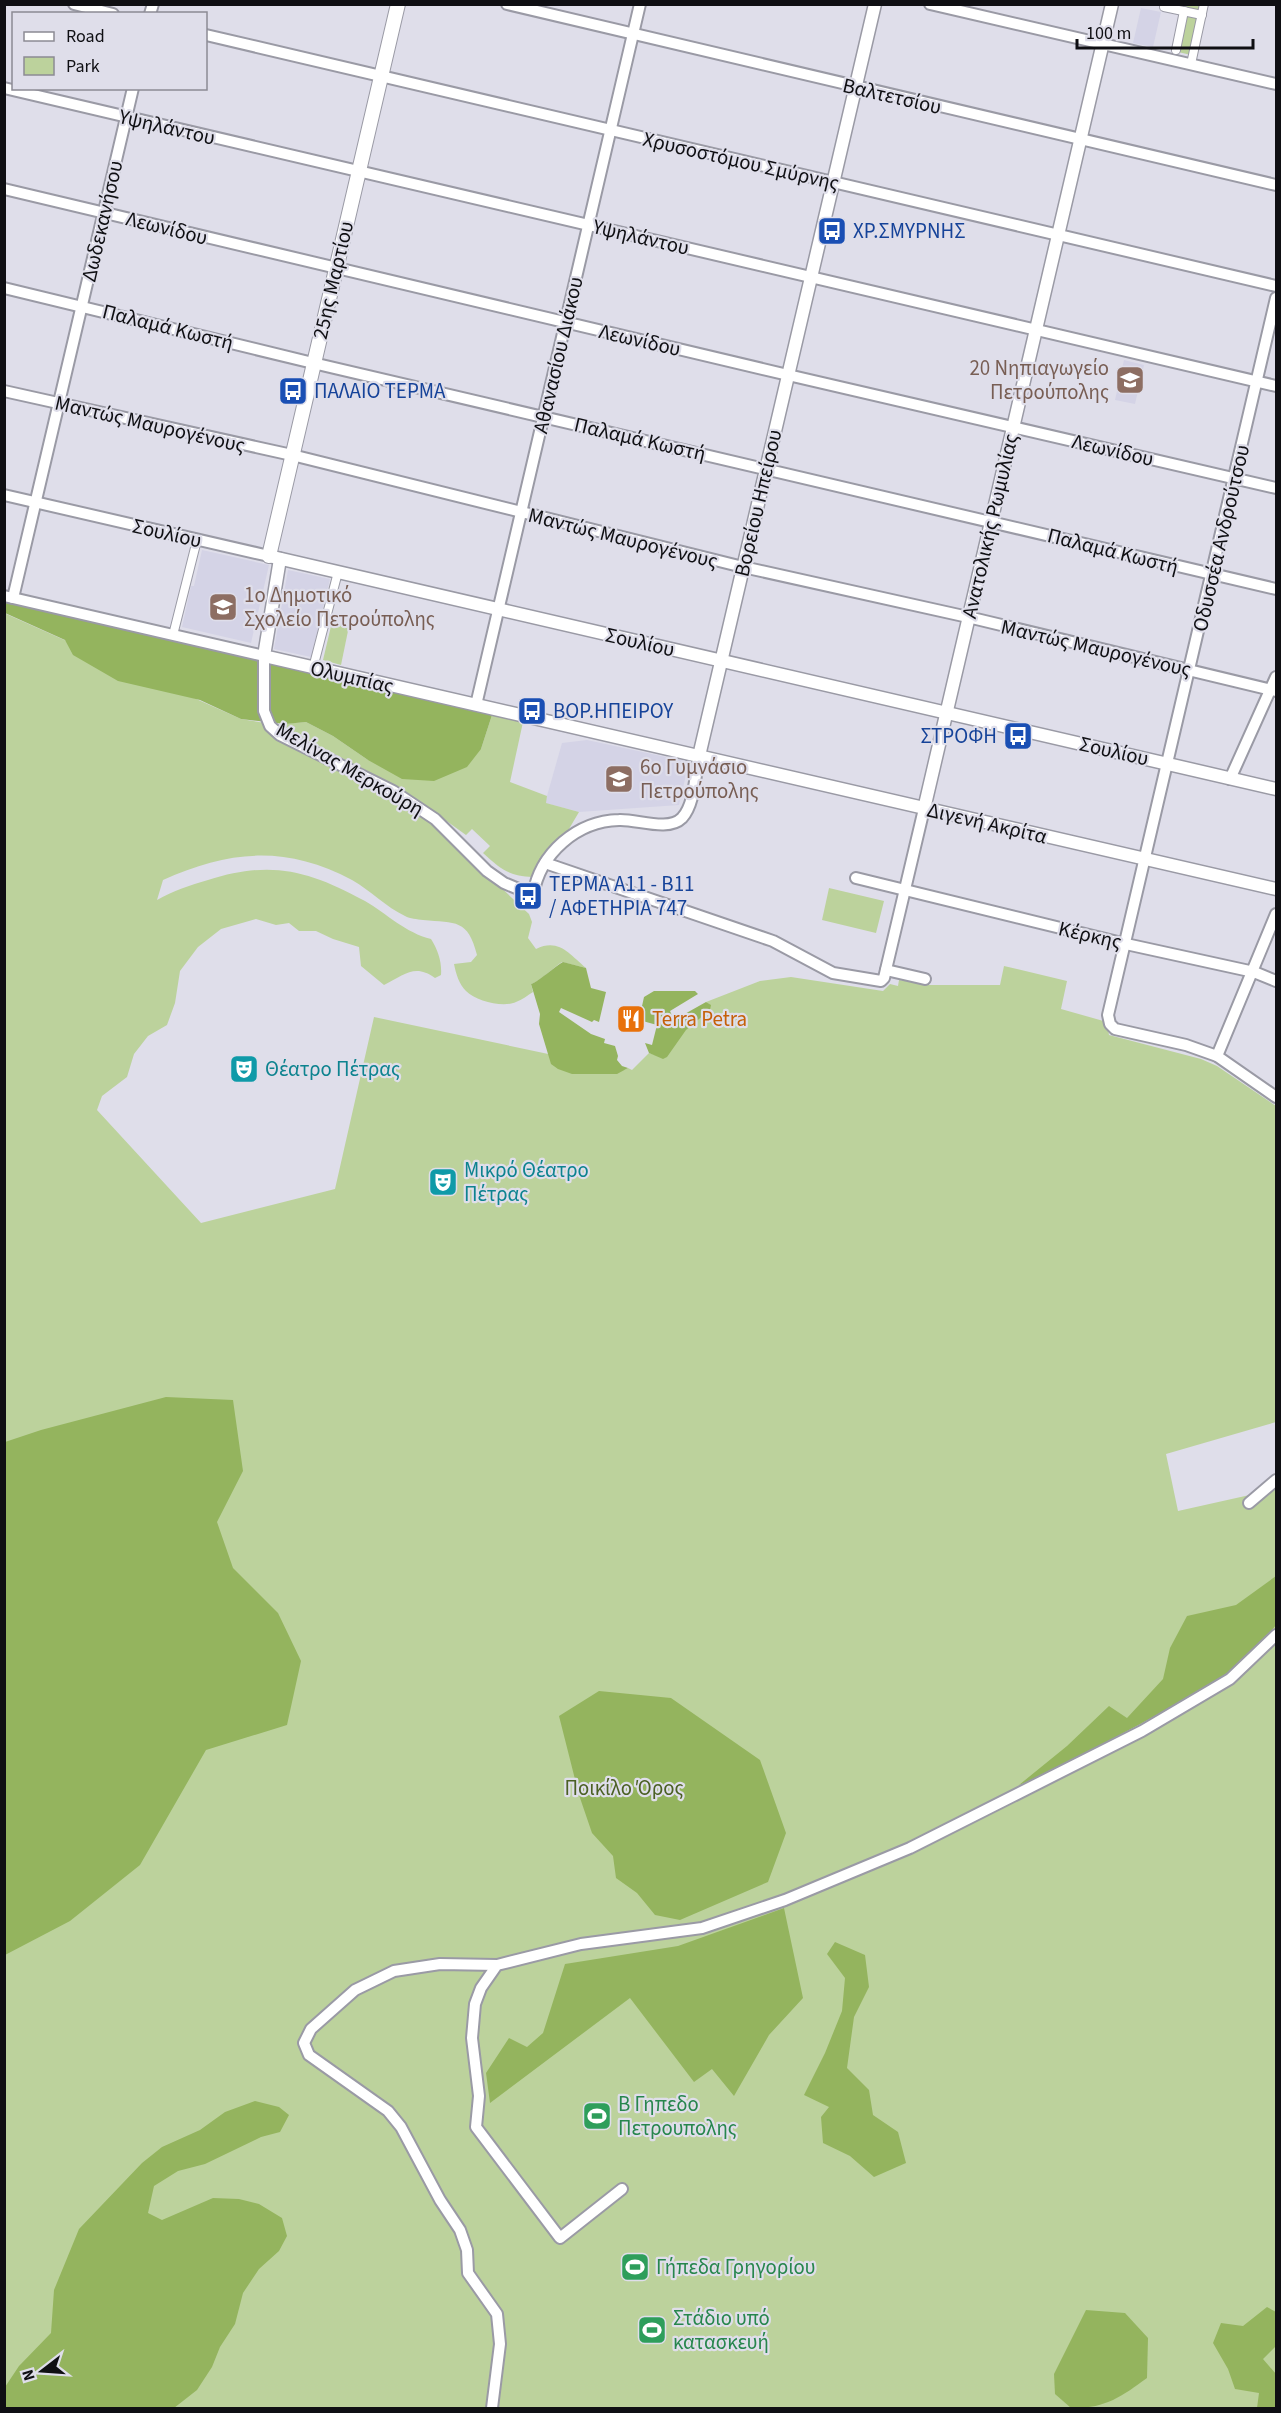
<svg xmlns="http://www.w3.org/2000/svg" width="1281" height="2413" font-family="'Source Sans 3',sans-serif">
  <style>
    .built { fill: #d4d3e6 }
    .green { fill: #bcd29c }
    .forest { fill: #94b45e }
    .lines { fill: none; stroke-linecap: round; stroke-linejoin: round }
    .pedestrian-casing { stroke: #9a9aa5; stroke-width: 10 }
    .minor-casing { stroke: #9a9aa5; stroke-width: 14 }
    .tertiary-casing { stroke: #9a9aa5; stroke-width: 15 }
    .secondary-casing { stroke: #9a9aa5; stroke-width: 16 }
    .pedestrian { stroke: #fff; stroke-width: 8 }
    .minor { stroke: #fff; stroke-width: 10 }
    .tertiary { stroke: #fff; stroke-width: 12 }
    .secondary { stroke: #fff; stroke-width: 14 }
    .labels { text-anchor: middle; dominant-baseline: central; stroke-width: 4.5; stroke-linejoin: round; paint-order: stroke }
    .street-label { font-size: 21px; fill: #0f0f13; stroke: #dfdeea }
    .transit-label { font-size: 21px; fill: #164399; stroke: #dfdeea; text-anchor: start }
    .education-label { font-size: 21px; fill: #785e54; stroke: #dfdeea; text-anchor: start }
    .food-label { font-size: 21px; fill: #c56008; stroke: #dfdeea; text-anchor: start }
    .culture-label { font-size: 21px; fill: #0d838f; stroke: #dfdeea; text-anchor: start }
    .park-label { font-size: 21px; fill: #4b6024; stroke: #dfdeea }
    .leisure-label { font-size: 21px; fill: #27864d; stroke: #dfdeea; text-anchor: start }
  </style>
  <rect width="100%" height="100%" fill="#dfdeea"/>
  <!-- built -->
  <g class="built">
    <path d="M1141,8L1161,12L1153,47L1133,43Z"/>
    <path d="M1124,360L1144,365L1135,404L1115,400Z"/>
    <path d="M202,550L269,565L251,643L182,627L191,586H194Z"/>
    <path d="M288,570L330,579L311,657L274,649Z"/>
    <path d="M587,740L689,762L679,805L579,812L545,803L562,743Z"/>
  </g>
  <!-- green -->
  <g class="green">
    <path d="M1164,5H1202L1191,55L1174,51L1183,13Z"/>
    <path d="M4,613L241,719L265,723L278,740L369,785L437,827L529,914L532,922L528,938L536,949C559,938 569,954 586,968L562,962C554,967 539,982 531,984L533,992C528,995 522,1000 516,1002C503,1008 476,1001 466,991C459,984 456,974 454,964L471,962L477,955C468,919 456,923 423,920C417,919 410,919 405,916C386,907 371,891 352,880C286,845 229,850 163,880L157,900C173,891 190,885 208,880C271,860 308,870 365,901C387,914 406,933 431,939C438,950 442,962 441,975L435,978C415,963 404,975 384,985L361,966L359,947L333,939L316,931H299L289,923L276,925L256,919L221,929L198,947L180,971L175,1003L167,1025L148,1036L134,1054L127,1077L102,1096L97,1110L201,1223L335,1189L374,1017L624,1070L628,1068L632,1070L649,1053L655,1055L710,1010V1005L706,1002L760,981L791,977L883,991L890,984L898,986L899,980L930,985H1000L1004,966L1067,981L1061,1009L1107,1022L1109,1035L1201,1059L1217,1066L1276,1106V1422L1166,1454L1178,1511L1276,1489V2408H5Z"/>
    <path d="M332,622L349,626L341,665L323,660Z"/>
    <path d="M492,715L523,722L510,782L547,796L546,803L579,812L566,834L533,877C508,876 501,869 483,853L490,846L472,829L466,835L402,789L292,732L280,724L306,722L333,736L368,760L481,749Z"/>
    <path d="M829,888L884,901L876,933L822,920Z"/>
  </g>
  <!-- forest -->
  <g class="forest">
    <path d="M5,602L492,715L481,749L467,767L434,781L402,779L368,760L333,736L306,722L285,724L241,719L200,700L118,681L73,655L65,640L5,613Z"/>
    <path d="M563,962L586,968L591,988L606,992L599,1022L594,1020L592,1022L561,1008L559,1012L591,1034L605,1039L604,1043L615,1046L618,1056L617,1060L622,1066L628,1068L617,1074H572L558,1069L551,1064L539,1024L540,1014L531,984C538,982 554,967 563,962Z"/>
    <path d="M654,991H695L698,994L670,1011L674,1020L706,1002L711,1005L710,1010L686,1030L667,1057L663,1059L649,1053L645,1043L652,1045L657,1025L639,1020L644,997Z"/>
    <path d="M166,1397L233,1400L243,1471L217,1522L233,1568L278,1613L301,1661L287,1725L206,1750L140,1865L70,1921L5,1955V1442L41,1430Z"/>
    <path d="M1276,1576V1625L1256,1649L1224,1679L1045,1775L1019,1785L1067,1746L1109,1706L1127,1718L1163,1679L1170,1648L1187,1616L1236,1605Z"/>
    <path d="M599,1691L671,1698L760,1760L786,1833L768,1882L680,1920L655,1915L637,1893L616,1878L613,1856L592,1833L579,1795L559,1716Z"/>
    <path d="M784,1908L803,1998L769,2035L734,2096L712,2069L694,2082L630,1998L490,2103L486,2073L509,2038L527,2047L543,2033L565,1964L678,1946Z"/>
    <path d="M835,1942L865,1955L869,1987L854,2017L847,2068L869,2090L873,2115L898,2132L906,2163L874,2177L850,2156L823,2143L821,2117L829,2107L804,2095L825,2053L842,2011L845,1978L827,1954Z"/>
    <path d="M255,2101L279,2107L289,2115L280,2132L261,2137L205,2164L178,2171L154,2186L148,2213L162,2220L213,2198L239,2199L259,2204L282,2218L287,2236L279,2251L259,2269L243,2293L235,2324L220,2347L212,2367L197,2390L174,2408H5V2387L19,2366L51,2333L54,2290L79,2229L142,2163L162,2147L200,2130L225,2112Z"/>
    <path d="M1267,2307L1276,2312V2346L1263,2359L1276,2374V2408H1257L1259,2393L1235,2389L1228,2369L1213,2343L1221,2323L1243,2326Z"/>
    <path d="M1086,2310L1125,2313L1148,2338L1147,2378C1121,2397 1104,2409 1071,2408L1055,2394L1054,2374Z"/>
  </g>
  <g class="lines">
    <!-- pedestrian casing -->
    <g class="pedestrian-casing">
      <g id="pedestrian">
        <path d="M1165,4L1164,7L1202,15"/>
        <path d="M1176,50L1184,11"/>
        <path d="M1191,64L1204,4"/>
        <path d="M173,635L197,540"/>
        <path d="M313,668L338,572"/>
      </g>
    </g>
    <!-- minor casing -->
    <g class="minor-casing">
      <g id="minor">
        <path d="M74,4L113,14"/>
        <path d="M507,4L1276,185"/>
        <path d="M930,4L1276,84"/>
        <path d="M150,14L153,4"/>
        <path d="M206,35L1276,286"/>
        <path d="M4,88L1276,386"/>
        <path d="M4,189L788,375L1276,488"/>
        <path d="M4,288L313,363L1276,589"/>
        <path d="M1276,298L1108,1015L1110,1024L1115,1029L1186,1045L1217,1056L1276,1097"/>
        <path d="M4,391L292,455L743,567L968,617L1276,691"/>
        <path d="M4,495L269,556"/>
        <path d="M4,596L264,656V711L270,726L280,735L393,791L435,819L487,871L504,883L533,895C540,853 577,821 619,820C637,819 668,832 682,818C695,804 695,774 699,756"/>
        <path d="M13,598L133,88"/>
        <path d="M476,705L640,4"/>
        <path d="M1230,779L1276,677"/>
        <path d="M545,863L773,941L833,973L881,981L884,978L924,809"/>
        <path d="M856,878L1126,944L1254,972L1276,981"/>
        <path d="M886,970L925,979"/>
        <path d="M1217,1056L1276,914"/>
        <path d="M1249,1503L1276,1480"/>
        <path d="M622,2189L560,2238L476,2127L479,2096L472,2038L475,2004L481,1988L497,1965L581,1944L702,1928L785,1900L910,1848L1142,1731L1230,1679L1276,1635"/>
        <path d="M492,2408L500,2344L497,2314L468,2273L467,2250L460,2230L440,2200L401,2127L388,2111L309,2055L304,2043L311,2029L355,1990L394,1971L440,1964L497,1965"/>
      </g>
    </g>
    <!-- tertiary casing -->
    <g class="tertiary-casing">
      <g id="tertiary">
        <path d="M273,557C608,635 942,713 1276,789"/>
        <path d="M280,559L264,656L1276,889"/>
        <path d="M699,756L875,4"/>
        <path d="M924,809L1112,4"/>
      </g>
    </g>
    <!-- secondary casing -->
    <g class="secondary-casing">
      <path id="secondary" d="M269,556L398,4"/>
    </g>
    <!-- pedestrian -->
    <use href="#pedestrian" class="pedestrian"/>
    <!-- minor -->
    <use href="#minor" class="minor"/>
    <!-- tertiary -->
    <use href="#tertiary" class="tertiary"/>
    <!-- secondary -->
    <use href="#secondary" class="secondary"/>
  </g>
  <!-- icons -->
  <defs>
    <g id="bus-square" transform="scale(1.5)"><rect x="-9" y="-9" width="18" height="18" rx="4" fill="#1a4fb4" stroke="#dfdeea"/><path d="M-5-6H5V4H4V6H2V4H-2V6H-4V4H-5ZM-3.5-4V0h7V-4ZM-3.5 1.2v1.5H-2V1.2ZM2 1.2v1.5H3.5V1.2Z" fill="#fff"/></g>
    <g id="school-square" transform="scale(1.5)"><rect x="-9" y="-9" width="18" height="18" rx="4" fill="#8d6e63" stroke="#dfdeea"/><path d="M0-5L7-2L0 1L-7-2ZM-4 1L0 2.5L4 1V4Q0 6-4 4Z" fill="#fff"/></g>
    <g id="restaurant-square" transform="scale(1.5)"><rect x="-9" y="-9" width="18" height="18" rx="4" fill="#e8710a" stroke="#dfdeea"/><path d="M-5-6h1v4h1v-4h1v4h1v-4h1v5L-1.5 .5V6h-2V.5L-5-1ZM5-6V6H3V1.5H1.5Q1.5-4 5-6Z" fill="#fff"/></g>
    <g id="theatre-square" transform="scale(1.5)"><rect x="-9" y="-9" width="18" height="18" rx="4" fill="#0f9aa8" stroke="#dfdeea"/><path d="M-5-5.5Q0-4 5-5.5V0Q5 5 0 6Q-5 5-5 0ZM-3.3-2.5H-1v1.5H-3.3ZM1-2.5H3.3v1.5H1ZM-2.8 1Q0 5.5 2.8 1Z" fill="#fff"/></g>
    <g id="stadium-square" transform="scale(1.5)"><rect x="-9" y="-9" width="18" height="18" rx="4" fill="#2e9e5b" stroke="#dfdeea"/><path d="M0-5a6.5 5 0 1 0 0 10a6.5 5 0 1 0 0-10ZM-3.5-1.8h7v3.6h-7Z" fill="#fff"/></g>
  </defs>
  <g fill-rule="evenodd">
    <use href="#bus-square" x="832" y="231"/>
    <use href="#school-square" x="1130" y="380"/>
    <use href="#bus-square" x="293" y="391"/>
    <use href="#school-square" x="223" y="607"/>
    <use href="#bus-square" x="532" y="711"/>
    <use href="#bus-square" x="1018" y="736"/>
    <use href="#school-square" x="619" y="779"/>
    <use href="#bus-square" x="528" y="896"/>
    <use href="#restaurant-square" x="631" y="1019"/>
    <use href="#theatre-square" x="244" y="1069"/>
    <use href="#theatre-square" x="443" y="1182"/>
    <use href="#stadium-square" x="597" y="2116"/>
    <use href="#stadium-square" x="635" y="2267"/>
    <use href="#stadium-square" x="652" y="2330"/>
  </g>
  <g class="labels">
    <!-- street labels -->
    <g class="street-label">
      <text transform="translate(892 96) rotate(13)">Βαλτετσίου</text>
      <text transform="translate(167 127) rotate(13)">Υψηλάντου</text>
      <text transform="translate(741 161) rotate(13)">Χρυσοστόμου Σμύρνης</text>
      <text transform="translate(102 221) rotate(-77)">Δωδεκανήσου</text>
      <text transform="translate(167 228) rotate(14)">Λεωνίδου</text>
      <text transform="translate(641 237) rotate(13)">Υψηλάντου</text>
      <text transform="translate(333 280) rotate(-77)">25ης Μαρτίου</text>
      <text transform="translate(168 327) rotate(14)">Παλαμά Κωστή</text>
      <text transform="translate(640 340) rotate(13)">Λεωνίδου</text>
      <text transform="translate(558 355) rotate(-77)">Αθανασίου Διάκου</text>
      <text transform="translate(150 424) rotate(13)">Μαντώς Μαυρογένους</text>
      <text transform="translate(640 439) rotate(13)">Παλαμά Κωστή</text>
      <text transform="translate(1113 450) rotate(13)">Λεωνίδου</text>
      <text transform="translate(758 503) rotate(-77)">Βορείου Ηπείρου</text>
      <text transform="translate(990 526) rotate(-77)">Ανατολικής Ρωμυλίας</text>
      <text transform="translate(167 533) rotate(13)">Σουλίου</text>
      <text transform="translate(623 538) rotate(14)">Μαντώς Μαυρογένους</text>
      <text transform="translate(1221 538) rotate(-77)">Οδυσσέα Ανδρούτσου</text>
      <text transform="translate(1113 551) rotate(14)">Παλαμά Κωστή</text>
      <text transform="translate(640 642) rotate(13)">Σουλίου</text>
      <text transform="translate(1096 648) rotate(13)">Μαντώς Μαυρογένους</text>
      <text transform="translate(352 677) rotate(13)">Ολυμπίας</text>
      <text transform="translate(1114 751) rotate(13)">Σουλίου</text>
      <text transform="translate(350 769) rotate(30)">Μελίνας Μερκούρη</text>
      <text transform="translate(987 823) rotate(13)">Διγενή Ακρίτα</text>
      <text transform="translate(1090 935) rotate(13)">Κέρκης</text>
    </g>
    <!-- transit labels -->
    <g class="transit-label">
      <text x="853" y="231">ΧΡ.ΣΜΥΡΝΗΣ</text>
      <text x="314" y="391">ΠΑΛΑΙΟ ΤΕΡΜΑ</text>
      <text x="553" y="711">ΒΟΡ.ΗΠΕΙΡΟΥ</text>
      <text x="997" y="736" text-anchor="end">ΣΤΡΟΦΗ</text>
      <text x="549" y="884">ΤΕΡΜΑ Α11 - Β11<tspan x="549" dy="24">/ ΑΦΕΤΗΡΙΑ 747</tspan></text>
    </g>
    <!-- education labels -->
    <g class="education-label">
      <text x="1109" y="368" text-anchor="end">20 Νηπιαγωγείο<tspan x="1109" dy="24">Πετρούπολης</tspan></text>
      <text x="244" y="595">1ο Δημοτικό<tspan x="244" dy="24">Σχολείο Πετρούπολης</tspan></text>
      <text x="640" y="767">6ο Γυμνάσιο<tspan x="640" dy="24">Πετρούπολης</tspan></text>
    </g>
    <!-- food labels -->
    <g class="food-label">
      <text x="652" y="1019">Terra Petra</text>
    </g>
    <!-- culture labels -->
    <g class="culture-label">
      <text x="265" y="1069">Θέατρο Πέτρας</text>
      <text x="464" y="1170">Μικρό Θέατρο<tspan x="464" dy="24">Πέτρας</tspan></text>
    </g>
    <!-- park labels -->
    <g class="park-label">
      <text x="624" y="1788">Ποικίλο Όρος</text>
    </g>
    <!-- leisure labels -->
    <g class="leisure-label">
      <text x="618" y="2104">Β Γηπεδο<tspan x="618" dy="24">Πετρουπολης</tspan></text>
      <text x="656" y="2267">Γήπεδα Γρηγορίου</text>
      <text x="673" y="2318">Στάδιο υπό<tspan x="673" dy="24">κατασκευή</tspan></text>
    </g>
  </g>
  <!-- border -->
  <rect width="1281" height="2413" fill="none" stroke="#0f0f13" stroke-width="12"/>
  <!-- legend -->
  <rect x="12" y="12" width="195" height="78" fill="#dfdeea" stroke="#8c8b94" stroke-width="1.5"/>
  <rect x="24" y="32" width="30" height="9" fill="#ffffff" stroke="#8c8b94" stroke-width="1.5"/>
  <text x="66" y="42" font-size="18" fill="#0f0f13">Road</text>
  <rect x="24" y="57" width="30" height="18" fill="#bcd29c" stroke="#8c8b94" stroke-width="1.5"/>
  <text x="66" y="72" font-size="18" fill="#0f0f13">Park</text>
  <!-- north arrow -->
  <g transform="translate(42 2371) rotate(253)" stroke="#dfdeea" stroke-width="4.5" paint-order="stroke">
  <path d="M0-4.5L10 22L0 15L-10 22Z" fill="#0f0f13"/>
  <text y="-9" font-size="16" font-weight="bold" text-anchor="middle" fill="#0f0f13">N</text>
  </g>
  <!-- scale -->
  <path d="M1077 39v9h176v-9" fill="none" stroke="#0f0f13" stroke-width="3"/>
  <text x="1086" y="39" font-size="18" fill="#0f0f13" stroke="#dfdeea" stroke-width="4.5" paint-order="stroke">100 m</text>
</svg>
